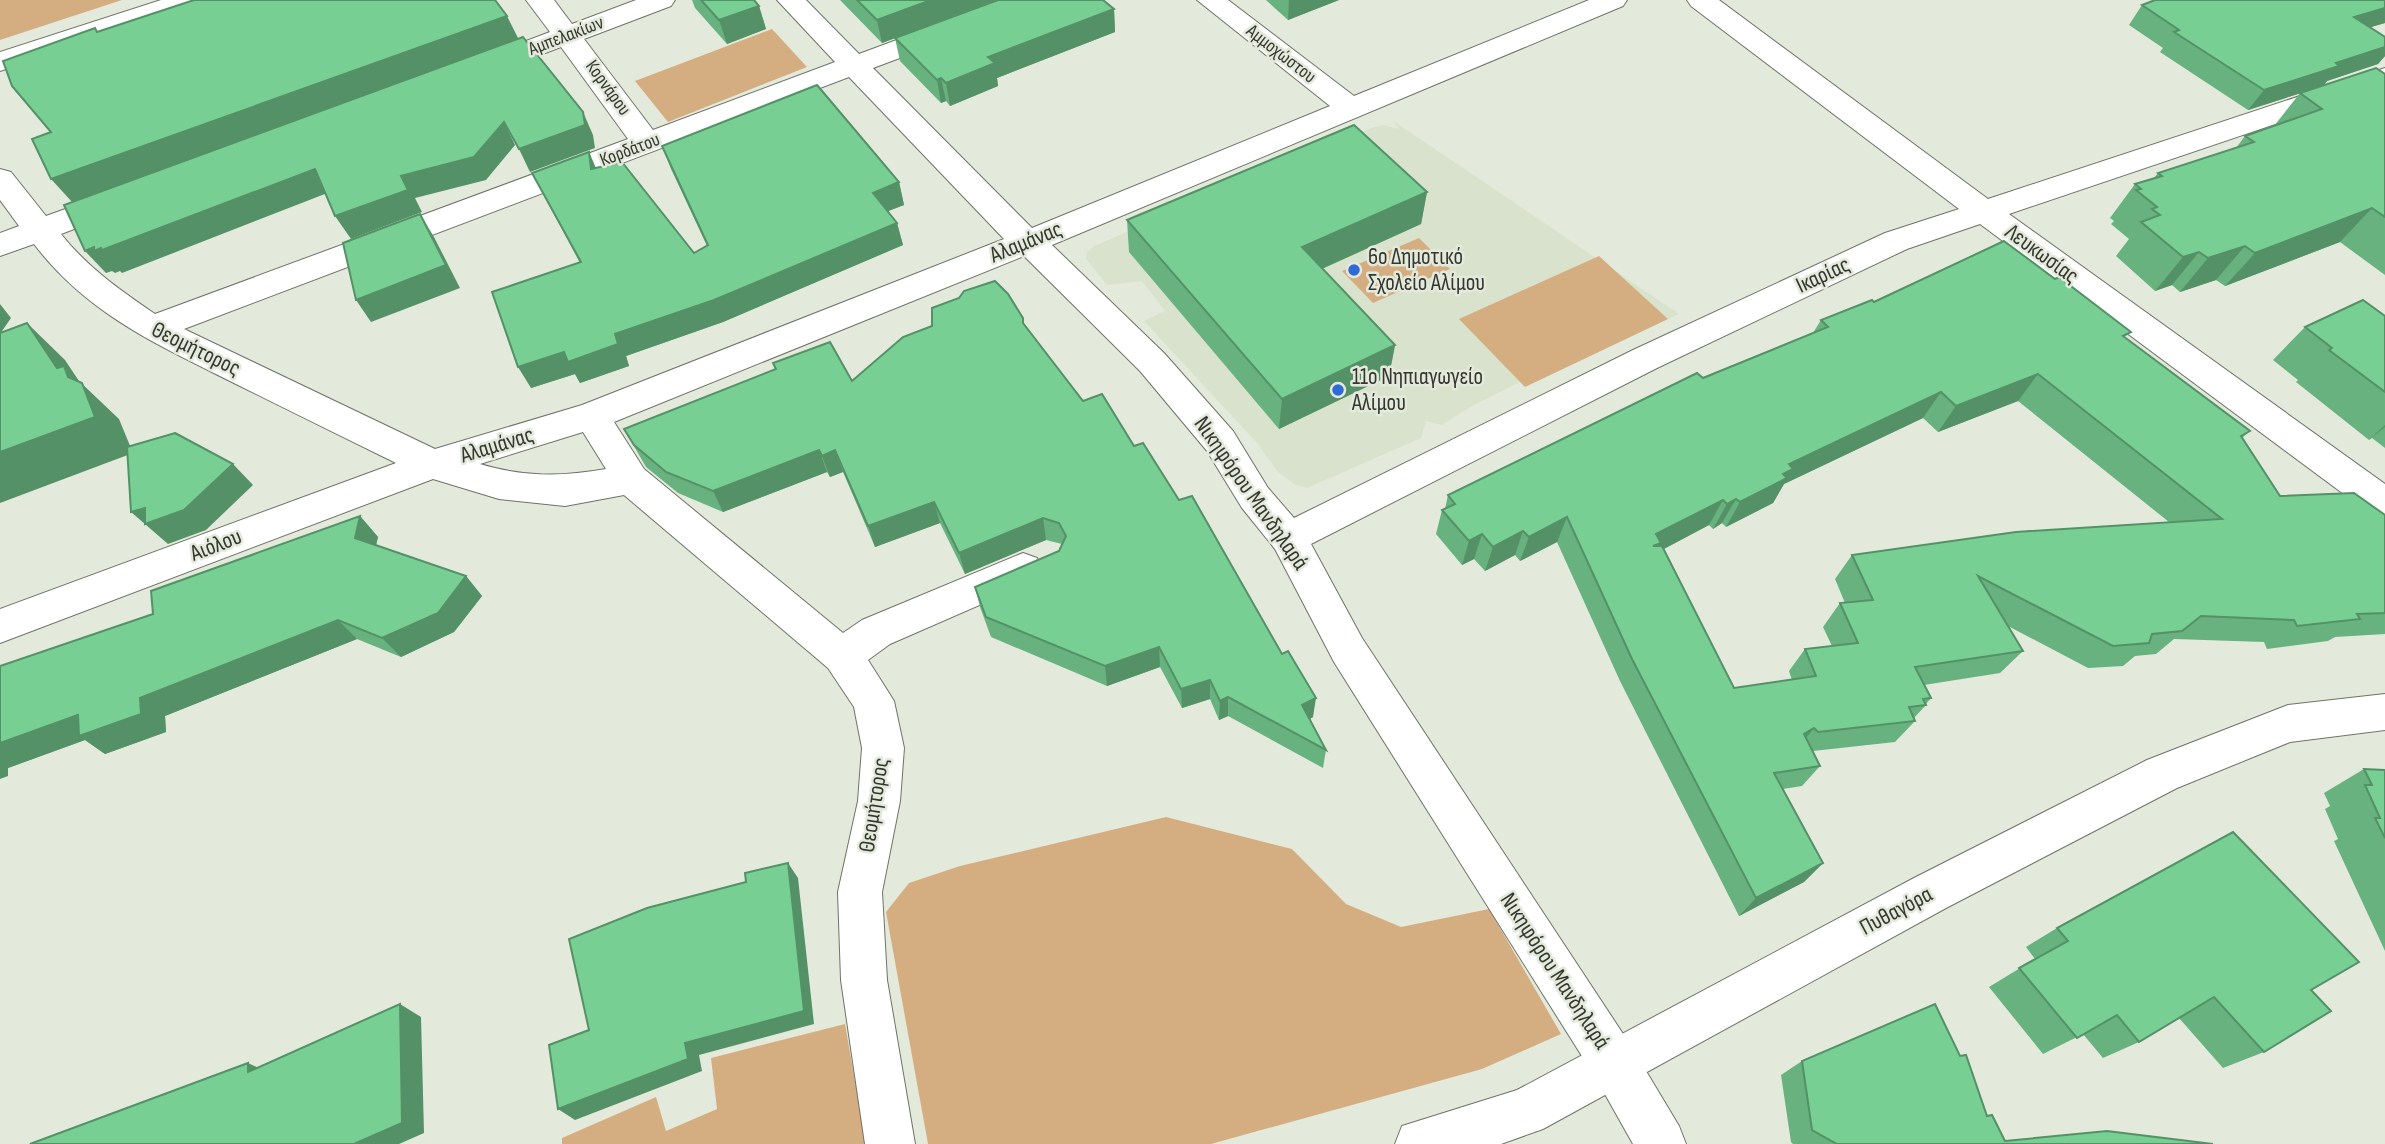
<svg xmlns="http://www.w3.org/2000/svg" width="2385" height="1144" font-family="'Sofia Sans Condensed',sans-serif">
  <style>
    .built { fill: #d9e2cc }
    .green { fill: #d4ae81 }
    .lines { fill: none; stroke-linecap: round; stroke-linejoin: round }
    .minor-casing { stroke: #6e7366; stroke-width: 2 }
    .tertiary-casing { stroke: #6e7366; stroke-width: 2 }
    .minor { fill: #fff; fill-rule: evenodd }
    .tertiary { fill: #fff; fill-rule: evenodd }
    .wall { fill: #67b27e; fill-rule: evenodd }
    .shaded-wall { fill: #549167 }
    .building { fill: #78cf93; stroke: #549167; stroke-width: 2; fill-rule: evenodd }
    .poi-dot { fill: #2f6ad8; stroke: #e4eadb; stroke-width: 2.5 }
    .labels { text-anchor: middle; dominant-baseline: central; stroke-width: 5; stroke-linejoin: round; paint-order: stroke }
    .far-street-label { font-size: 19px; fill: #343630; stroke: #e4eadb }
    .street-label { font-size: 23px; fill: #343630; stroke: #e4eadb }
    .poi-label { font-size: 23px; fill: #343630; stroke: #e4eadb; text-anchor: start }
  </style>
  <rect width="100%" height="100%" fill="#e4eadb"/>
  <!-- built -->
  <path class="built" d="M1392,120L1679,314L1525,387L1520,382L1470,407L1442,425L1426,421L1421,438L1307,488L1294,484L1278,472L1257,443L1144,321L1165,311L1142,281L1107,285L1086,259L1087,252L1094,246L1371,128L1383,125L1399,129Z"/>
  <!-- green -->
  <g class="green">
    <path d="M0,0H122L0,40Z"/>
    <path d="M772,29L807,67L668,122L635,81Z"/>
    <path d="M1419,238L1450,269L1373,303L1342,271Z"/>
    <path d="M1599,256L1668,319L1525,387L1459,319Z"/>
    <path d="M1166,817L1292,849L1346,904L1401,927L1489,909L1561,1034L1482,1069L1211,1144H928L886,912L909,883L960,866Z"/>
    <path d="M845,1024L866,1144H562V1138L656,1097L666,1131L717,1109L711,1058Z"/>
  </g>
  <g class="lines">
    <!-- minor casing -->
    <g class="minor-casing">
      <g id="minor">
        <path d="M161,0H202L198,6L0,71V52Z"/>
        <path d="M526,0H554L572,24L636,0H675L671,6L584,39L653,130L835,62L777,0H806L859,54L1004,0H1043L1039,6L873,68L1032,228L1330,106L1197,0H1228L1354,96L1589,0H1627L1623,6L1052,245L1164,353L1233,431L1268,488L1294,518L1633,350L1885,233L1959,209L1691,6L1687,0H1719L1988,199L2385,68V87L2009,214L2385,484V519L2372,515L1980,224L1907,249L1657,368L1311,544L1362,638L1631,1046L1679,1126L1686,1144H1633L1597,1080L1334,662L1275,549L1242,508L1207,451L1140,371L1024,256L614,422L644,469L843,633L862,620L1023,553L1037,558L1042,569L1037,580L890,644L868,660L894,701L904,748L900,801L882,892L887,980L915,1144H865L841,980L838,892L858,801L862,748L854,707L828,668L624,495L565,506L499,499L433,479L0,643V609L396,463C343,437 290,411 238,385C160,346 88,315 34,244L0,256V233L19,226L0,200V169L11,172L46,216L121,189L132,193L137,200L132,207L61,234C88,268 120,290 155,314L628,139L561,47L493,73L483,76L473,73L469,67L473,61L550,32ZM849,77L1004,239L582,405L435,449L184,329ZM583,432L606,469C561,477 524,477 480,464Z"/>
      </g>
    </g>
    <!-- tertiary casing -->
    <g class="tertiary-casing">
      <path id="tertiary" d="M2385,694V730L2290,742L2177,788L1946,908L1543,1129L1501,1144H1395L1402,1126L1517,1090L1914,878L2147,760L2288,705Z"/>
    </g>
    <!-- minor -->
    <use href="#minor" class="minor"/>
    <!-- tertiary -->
    <use href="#tertiary" class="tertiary"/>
  </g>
  <!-- wall -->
  <g class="wall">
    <path d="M692,0H754L759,6L766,29L727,44L695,8Z"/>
    <path d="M840,0H996L882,43Z"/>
    <path d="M1266,0H1339L1288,20Z"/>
    <path d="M2385,0V23L2370,27L2385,37V56L2378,64L2327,81L2323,86L2248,110L2160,52L2163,48L2129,25L2142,5Z"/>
    <path d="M1114,9L1115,32L997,78L998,86L950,106L946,101L941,103L900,61L895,38Z"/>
    <path d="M2385,74V275L2340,242L2225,286L2216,280L2180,292L2172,285L2155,291L2116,256L2129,239L2111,224L2114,221L2110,218L2135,184L2154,178L2158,173L2236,148L2245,136L2274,126L2300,93Z"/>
    <path d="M662,146L899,182L904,205L888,211L897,223L903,245L723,322L626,356L629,366L580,383L575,374L531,388L580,263L532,173L596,168L694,253L707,246L671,169Z"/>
    <path d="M1427,192L1421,224L1322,269L1395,345L1389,376L1279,429L1129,252L1127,220Z"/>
    <path d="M1874,302L2126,339L2250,431L2242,438L2280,496L2385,515V634L2335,637L2328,641L2267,649L2264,642L2174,639L2156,654L2135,656L2123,666L2088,668L2008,626L2023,651L2000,673L1924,685L1931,698L1926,704V705L1914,718L1915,721L1895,742L1813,751L1820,766L1802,786L1783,789L1823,863L1804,882L1739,916L1620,681L1557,542L1520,561L1515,555L1485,571L1474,559L1462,565L1436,534L1442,510L1445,509L1448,495L1813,333L1821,320ZM2018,401L2169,522L1852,555L1835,579L1845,603H1840L1823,627L1832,646L1805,649L1789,671L1792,680L1734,688L1664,549L1709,525L1713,529L1722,523L1726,527L1773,503L1784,484L1923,418L1938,432Z"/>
    <path d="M2385,316V448L2372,438L2369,440L2296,382L2298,380L2273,360L2305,327Z"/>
    <path d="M1024,325L1083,401L1134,446L1313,717L1310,719L1326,750L1323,768L1228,716L1219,720L1210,699L1182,708L1160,667L1107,686L991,637L980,607L975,587L1059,551L1062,544L1046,540L965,574L940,523L875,547L843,472L830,477L827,472L723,512L678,493L646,467L624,429L776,370L773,363L852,381Z"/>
    <path d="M360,516L378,537L376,545L466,576L482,596L454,632L401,657L357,639L165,716L166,732L105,754L85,740L8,768V776L0,666L153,614Z"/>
    <path d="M2364,769L2385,770V951L2334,841L2338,839L2325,809L2330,806L2324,793Z"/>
    <path d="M2057,928L2311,990L2264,1052L2223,1068L2179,1018L2139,1042L2103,1058L2083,1034L2043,1054L1989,987L2035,959L2026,947Z"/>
    <path d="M1802,1061L1987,1116L2005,1141L2213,1144H1793L1791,1142L1781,1075Z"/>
  </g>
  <!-- shaded-wall -->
  <g class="shaded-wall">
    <path d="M931,0H996L882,43L877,20Z"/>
    <path d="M1289,0H1339L1288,20Z"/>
    <path d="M759,6L766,29L727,44L719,20Z"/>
    <path d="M2385,8V23L2338,37L2354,17Z"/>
    <path d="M1114,9L1115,32L997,78L998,86L950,106L946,83L988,57Z"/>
    <path d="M507,16L519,40L73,203L51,179Z"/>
    <path d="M2385,47V56L2378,64L2327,81L2323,86L2248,110L2264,90L2336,63Z"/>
    <path d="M941,78L946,101L941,103L937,80Z"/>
    <path d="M583,112L593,135L595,148L530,172L519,149Z"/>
    <path d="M504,122L515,145L486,180L415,198L422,212L351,239L335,216L401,176Z"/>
    <path d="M589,152L599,175L591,169Z"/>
    <path d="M315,169L330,192L122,273L120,271L115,273L112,271L106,273L85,251Z"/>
    <path d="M899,182L904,205L878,215L873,193Z"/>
    <path d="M1427,192L1421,224L1299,279L1302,247Z"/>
    <path d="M2372,208L2340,242L2225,286L2255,253Z"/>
    <path d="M420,214L434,237L460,288L371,322L356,300Z"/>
    <path d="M897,223L903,245L723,322L626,356L629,366L580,383L575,374L531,388L518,367L615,334Z"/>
    <path d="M2245,246L2216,280L2180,292L2208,258Z"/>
    <path d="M2199,252L2172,285L2155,291L2183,257Z"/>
    <path d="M0,304L11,318L0,334Z"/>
    <path d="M27,323L65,360L79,381L119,419L133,453L0,503V452L57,368Z"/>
    <path d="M1395,345L1389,376L1279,429L1282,399Z"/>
    <path d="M2038,374L2018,401L1938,432L1956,406Z"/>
    <path d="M1941,392L1923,418L1784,484L1773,503L1726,527L1740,502L1789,464Z"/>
    <path d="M2385,425V427L2369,440Z"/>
    <path d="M819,450L827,472L723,512L713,491Z"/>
    <path d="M835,450L843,472L830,477L822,456Z"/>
    <path d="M233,464L253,485L206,530L168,544L131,512Z"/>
    <path d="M1736,499L1722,523L1713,529L1727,504Z"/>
    <path d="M1723,500L1709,525L1656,553L1649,567L1656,534Z"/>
    <path d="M934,502L940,523L875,547L868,526Z"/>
    <path d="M360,516L378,537L373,558L355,538Z"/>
    <path d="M1567,517L1557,542L1520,561L1529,537Z"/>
    <path d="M1043,518L1046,540L965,574L959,553Z"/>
    <path d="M1523,531L1515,555L1485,571L1493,547Z"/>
    <path d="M1482,534L1474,559L1462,565L1469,541Z"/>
    <path d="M466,576L482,596L454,632L401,657L382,638Z"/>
    <path d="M338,620L357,639L165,716L166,732L105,754L85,740L8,768V776L0,779V743L78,715L140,698Z"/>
    <path d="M1159,647L1160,667L1107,686L1105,666Z"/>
    <path d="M1210,680V699L1182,708L1181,689Z"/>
    <path d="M1228,697V716L1219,720L1220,701Z"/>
    <path d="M1316,698L1313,717L1300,724L1302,705Z"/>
    <path d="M1814,728L1797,749L1804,734Z"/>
    <path d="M788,863L798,878L814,1024L699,1055L702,1071L575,1120L558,1109L685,1043Z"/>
    <path d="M1823,863L1804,882L1739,916L1756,898Z"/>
    <path d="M400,1004L421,1017L424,1133L399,1144H354Z"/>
    <path d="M248,1063L274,1075L248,1072Z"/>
  </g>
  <!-- building -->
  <g class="building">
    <path d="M194,0H495L507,16L51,179L32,139L51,132L12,86L3,61L95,28L97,32Z"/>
    <path d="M701,0H754L759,6L719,20Z"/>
    <path d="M857,0H931L877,20Z"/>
    <path d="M998,0H1103L1114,9L988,57L995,63L946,83L941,78L937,80L895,38Z"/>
    <path d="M2155,0H2385V8L2354,17L2385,37V47L2336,63L2339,66L2264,90L2174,32L2179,30L2142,5Z"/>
    <path d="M523,37L583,112L585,125L519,149L504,122L474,157L401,176L408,190L335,216L315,169L102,250L101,248L94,251V247L85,251L64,205Z"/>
    <path d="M2376,68L2385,74V217L2372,208L2255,253L2245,246L2208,258L2199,252L2183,257L2141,222L2160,215L2152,209L2157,207L2136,190L2141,189L2135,184L2162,176L2158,173L2254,142L2245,136L2322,109L2300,93Z"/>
    <path d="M817,85L899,182L873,193L897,223L714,300L615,334L618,344L568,362L564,352L518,367L492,292L581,262L532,173L589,152L591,169L622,162L694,253L708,245L662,146Z"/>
    <path d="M1354,125L1427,192L1302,247L1395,345L1282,399L1127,220Z"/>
    <path d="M420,214L446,265L356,300L343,243Z"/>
    <path d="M2004,241L2055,279L2059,277L2131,332L2123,336L2250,431L2241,436L2280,496L2354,493L2385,515V613L2357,614L2360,619L2297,626L2294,620L2201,616L2182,631L2152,634L2149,643L2113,646L1978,576L2023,651L1915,667L1931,698L1923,699L1926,705L1909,707L1915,721L1818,732L1814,728L1804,734L1820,766L1774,773L1823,863L1756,898L1632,659L1567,517L1529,537L1523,531L1493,547L1482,534L1469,541L1442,510L1455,504L1448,495L1697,373L1703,378L1828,327L1821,320L1872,300L1874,302ZM2038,374L2222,519L2016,532L1852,555L1873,600L1840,603L1858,643L1805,649L1816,676L1734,688L1662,546H1653L1661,543L1656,534L1723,500L1727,504L1736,499L1740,502L1787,478L1783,474L1793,469L1789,464L1941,392L1956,406Z"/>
    <path d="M995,281L1008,294L1023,318V323L1083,401L1102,394L1134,446L1143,443L1179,500L1192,496L1282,654L1288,651L1316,698L1302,705L1326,750L1228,697L1220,701L1210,680L1181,689L1159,647L1105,666L986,617L975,587L1059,551L1066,536L1059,523L1043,518L959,553L934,502L868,526L835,450L822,456L819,450L713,491L666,472L634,445L624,429L776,369L773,363L830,342L852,381L903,337L932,326V308L959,298L964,291Z"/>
    <path d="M2363,300L2385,316V392L2329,350L2332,348L2305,327Z"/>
    <path d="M27,323L57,368L64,366L68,377L82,383L95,417L0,452V333Z"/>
    <path d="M175,433L233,464L184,510L145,524V508L131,512L127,447Z"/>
    <path d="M360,516L355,538L466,576L438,613L382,638L338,620L140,698L141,714L79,736L78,715L0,743V666L153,614L151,591Z"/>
    <path d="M2364,769L2385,770V838L2375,818H2380L2365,785H2372Z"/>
    <path d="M2233,832L2359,962L2311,990L2331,1011L2264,1052L2214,997L2139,1042L2117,1015L2077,1038L2019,968L2068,941L2057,928Z"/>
    <path d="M788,863L804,1011L685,1043L688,1059L558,1109L549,1045L589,1030L569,939L647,908L746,882L745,873Z"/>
    <path d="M400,1004L402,1123L354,1144H30L248,1063V1072Z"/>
    <path d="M1935,1004L1960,1056L1966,1055L1987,1116L1992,1115L2005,1141L2107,1131L2213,1144H1837L1812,1130L1802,1061Z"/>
  </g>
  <!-- markers -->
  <g class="poi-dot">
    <circle cx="1354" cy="270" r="7"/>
    <circle cx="1338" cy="390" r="7"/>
  </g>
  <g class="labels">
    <!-- far-street labels -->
    <g class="far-street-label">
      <text transform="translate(566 36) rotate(-21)">Αμπελακίων</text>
      <text transform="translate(1281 54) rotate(38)">Αμμοχώστου</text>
      <text transform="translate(608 88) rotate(54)">Κορνάρου</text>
      <text transform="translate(630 150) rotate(-21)">Κορδάτου</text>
    </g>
    <!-- street labels -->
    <g class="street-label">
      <text transform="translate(1026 242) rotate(-22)">Αλαμάνας</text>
      <text transform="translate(2042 254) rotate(36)">Λευκωσίας</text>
      <text transform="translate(1823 275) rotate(-25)">Ικαρίας</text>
      <text transform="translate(196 349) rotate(26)">Θεομήτορος</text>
      <text transform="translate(497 445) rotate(-17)">Αλαμάνας</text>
      <text transform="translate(1251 493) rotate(55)">Νικηφόρου Μανδηλαρά</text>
      <text transform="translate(216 545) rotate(-21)">Αιόλου</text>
      <text transform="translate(874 805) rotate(-81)">Θεομήτορος</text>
      <text transform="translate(1896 911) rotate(-28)">Πυθαγόρα</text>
      <text transform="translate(1555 971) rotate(57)">Νικηφόρου Μανδηλαρά</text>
    </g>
    <!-- poi labels -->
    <g class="poi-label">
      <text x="1368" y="257">6ο Δημοτικό<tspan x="1368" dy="26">Σχολείο Αλίμου</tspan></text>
      <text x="1352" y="377">11ο Νηπιαγωγείο<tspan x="1352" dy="26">Αλίμου</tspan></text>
    </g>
  </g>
</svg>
